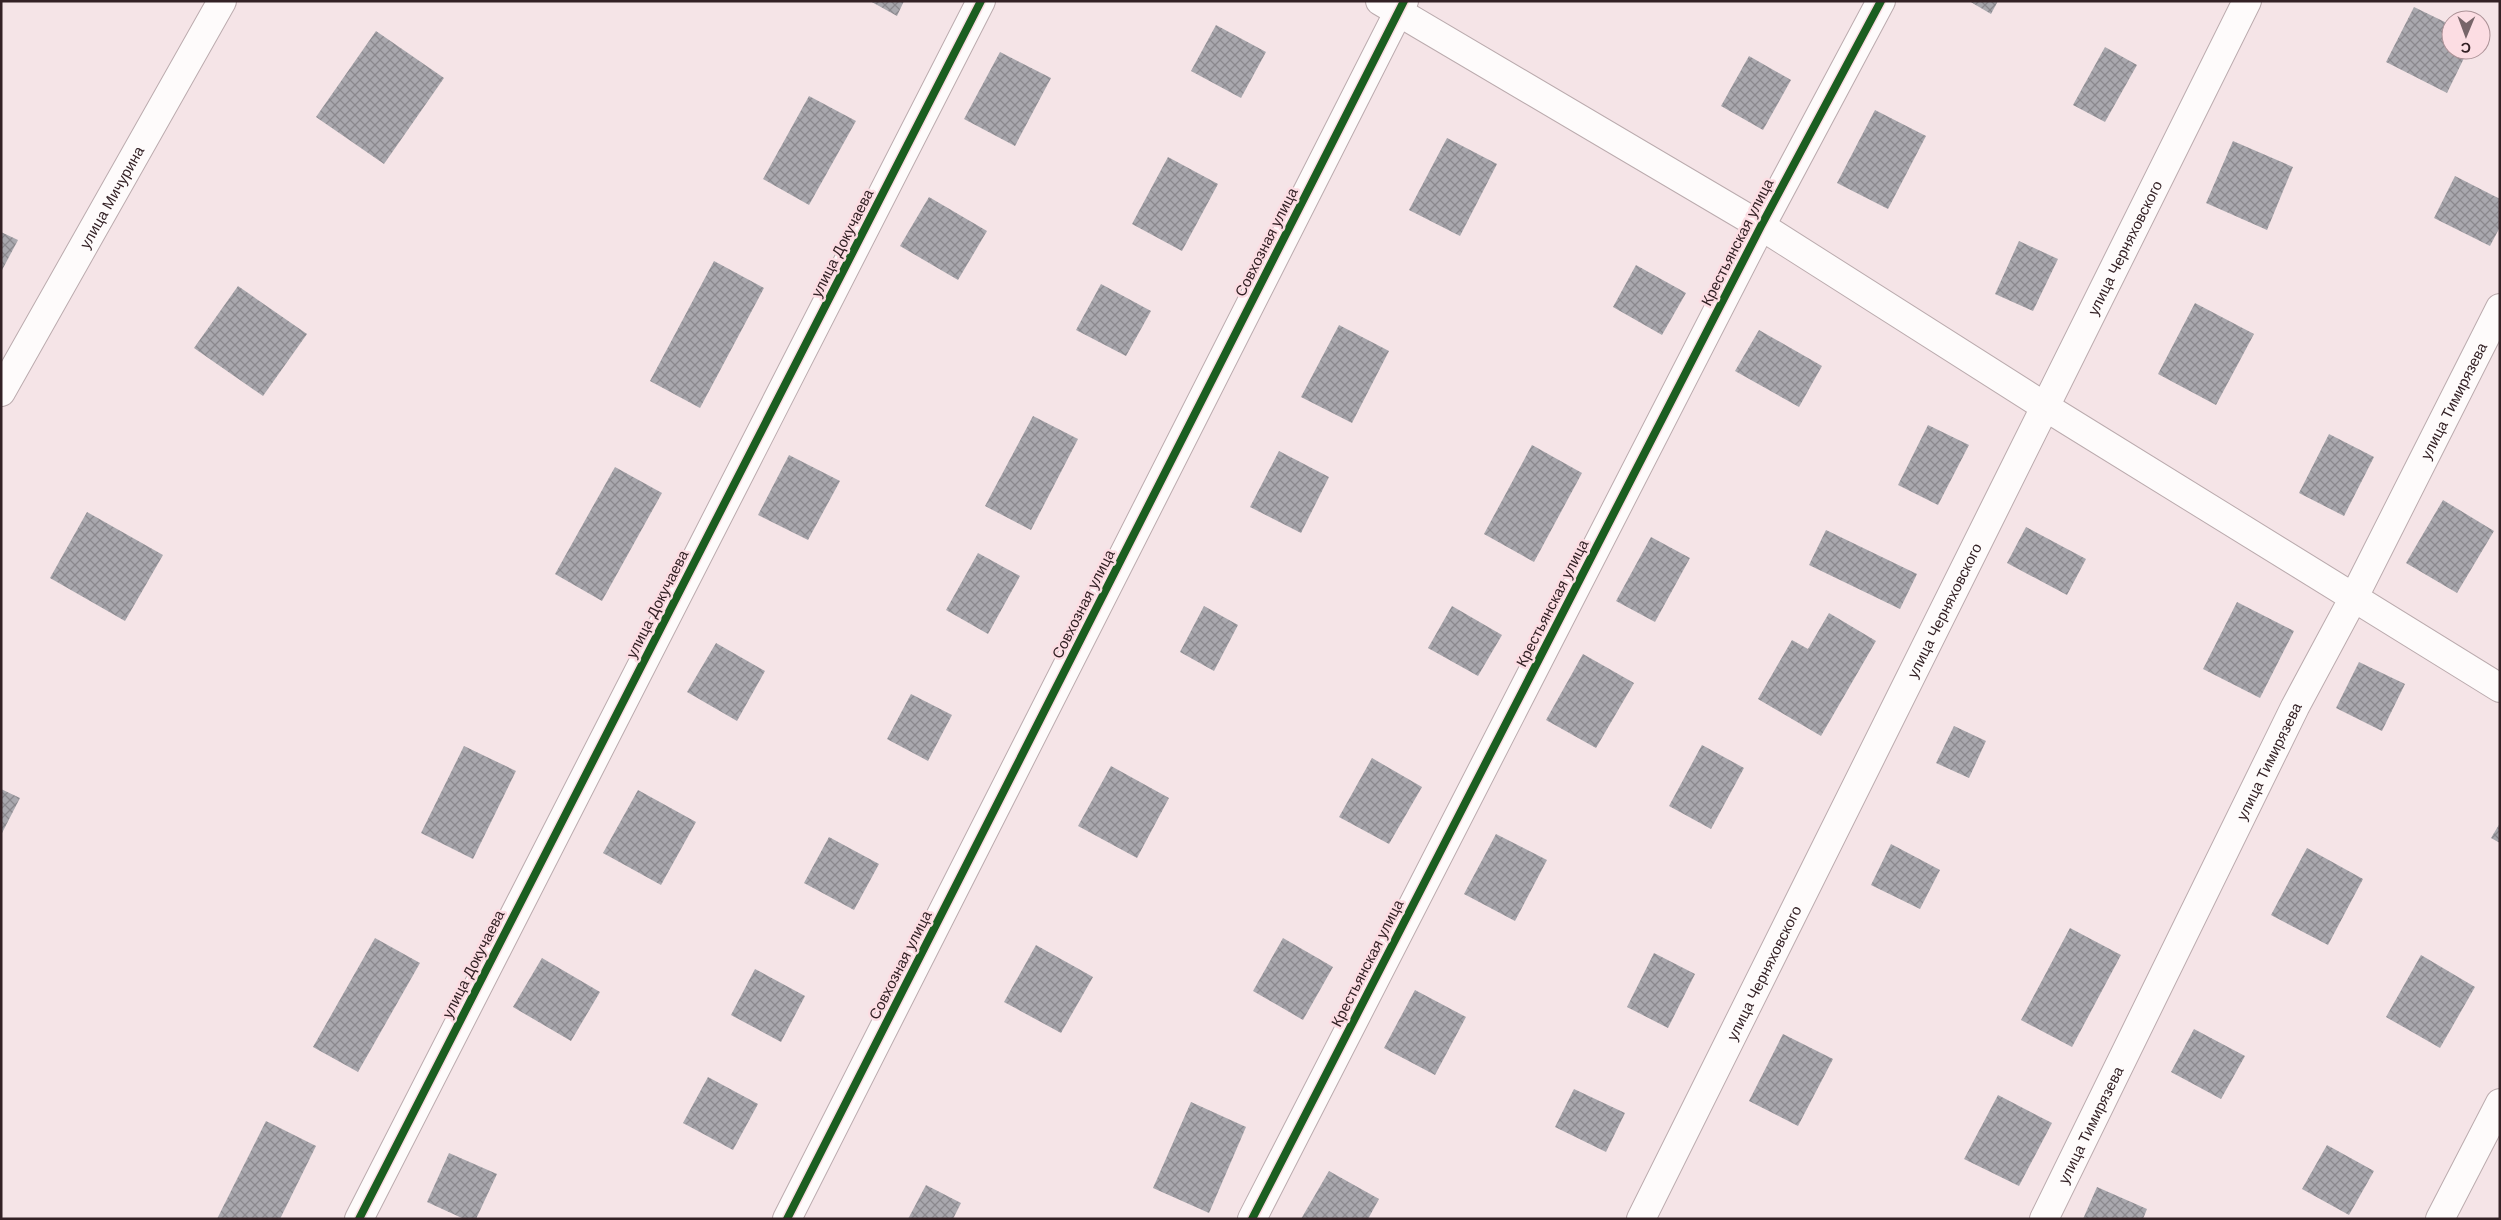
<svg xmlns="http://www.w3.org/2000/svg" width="2501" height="1220" font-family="Helvetica,sans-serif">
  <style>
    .building { fill: url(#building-cross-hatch) }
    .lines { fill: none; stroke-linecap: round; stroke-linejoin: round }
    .minor-casing { stroke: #bbabae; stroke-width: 30 }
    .minor { stroke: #fefbfb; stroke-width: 28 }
    .cycleway-casing { stroke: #fcdde3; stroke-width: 11 }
    .cycleway { stroke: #1b5e20; stroke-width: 8 }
    .labels { text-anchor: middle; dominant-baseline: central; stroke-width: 5; stroke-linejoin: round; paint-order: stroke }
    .street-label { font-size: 15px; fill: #332125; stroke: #fcdde3 }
  </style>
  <defs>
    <pattern id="building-cross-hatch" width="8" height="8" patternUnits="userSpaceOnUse" patternTransform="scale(1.25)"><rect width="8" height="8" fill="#a9a8ae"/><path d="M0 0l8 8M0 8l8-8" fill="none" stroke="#8a888d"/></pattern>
  </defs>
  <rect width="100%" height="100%" fill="#f5e4e7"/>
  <!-- building -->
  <g class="building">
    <path d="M870,1H904L897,16Z"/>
    <path d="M1969,1H1998L1991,14Z"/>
    <path d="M2414,7L2451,25V50H2468L2447,93L2386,62Z"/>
    <path d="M1216,25L1266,52L1241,98L1191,71Z"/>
    <path d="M376,31L444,78L384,164L316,117Z"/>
    <path d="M2105,47L2137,65L2105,122L2073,105Z"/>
    <path d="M1000,52L1051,78L1015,146L964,119Z"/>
    <path d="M1749,56L1791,80L1763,130L1721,106Z"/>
    <path d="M809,96L856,121L809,205L763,179Z"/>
    <path d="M1875,110L1926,136L1888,209L1837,183Z"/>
    <path d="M1447,138L1497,164L1460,236L1409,210Z"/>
    <path d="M2233,141L2293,167L2267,230L2206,203Z"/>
    <path d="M1168,157L1218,184L1182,251L1132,224Z"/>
    <path d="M2455,176L2500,199V227L2490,246L2434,218Z"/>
    <path d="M929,197L987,231L958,280L900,246Z"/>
    <path d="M1,232L18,240L1,272Z"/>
    <path d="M2019,241L2058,259L2033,311L1995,294Z"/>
    <path d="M714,261L764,288L700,408L650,381Z"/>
    <path d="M1636,265L1686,293L1662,335L1613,307Z"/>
    <path d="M1101,284L1151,311L1126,356L1076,330Z"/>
    <path d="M238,286L307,334L263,396L194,348Z"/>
    <path d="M2195,303L2254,334L2216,405L2158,374Z"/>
    <path d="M1339,325L1389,351L1352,423L1301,397Z"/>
    <path d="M1759,330L1822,366L1799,407L1735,371Z"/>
    <path d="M1033,416L1078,439L1031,530L985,506Z"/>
    <path d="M1928,425L1969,445L1938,505L1898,485Z"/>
    <path d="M2329,434L2374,457L2344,516L2299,493Z"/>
    <path d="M1532,445L1582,473L1534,562L1484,534Z"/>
    <path d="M1279,451L1329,477L1301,533L1250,507Z"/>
    <path d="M789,455L840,481L808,540L758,515Z"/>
    <path d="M615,467L662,493L602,601L555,574Z"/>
    <path d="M2443,500L2494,531L2457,593L2406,563Z"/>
    <path d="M87,512L163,555L125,621L50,578Z"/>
    <path d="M2026,527L2086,559L2067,595L2007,563Z"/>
    <path d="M1826,530L1917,574L1900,609L1809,565Z"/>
    <path d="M1651,537L1690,558L1655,622L1616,601Z"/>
    <path d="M978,553L1020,576L988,634L946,610Z"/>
    <path d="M2237,602L2294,631L2260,698L2203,669Z"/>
    <path d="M1204,606L1238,625L1214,671L1180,652Z"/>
    <path d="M1452,606L1502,635L1478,676L1428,648Z"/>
    <path d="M1829,613L1876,641L1821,736L1758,699L1792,640L1808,649Z"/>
    <path d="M716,643L765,671L737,721L687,692Z"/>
    <path d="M1583,654L1634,683L1596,748L1546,720Z"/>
    <path d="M2359,662L2405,684L2382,731L2336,708Z"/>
    <path d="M911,694L952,715L928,761L887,739Z"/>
    <path d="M1954,726L1986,741L1969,778L1936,763Z"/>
    <path d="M1702,745L1744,768L1711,829L1669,806Z"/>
    <path d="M464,746L516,771L473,859L421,833Z"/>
    <path d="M1372,758L1422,787L1389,844L1339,817Z"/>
    <path d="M1111,766L1169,798L1137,858L1078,826Z"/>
    <path d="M1,789L20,798L1,835Z"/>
    <path d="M638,790L696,822L661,885L603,853Z"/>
    <path d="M2500,823V843L2491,838Z"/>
    <path d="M1496,834L1547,860L1515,921L1464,894Z"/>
    <path d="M829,837L879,864L854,910L804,883Z"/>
    <path d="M1891,844L1940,870L1920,909L1871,885Z"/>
    <path d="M2307,848L2363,879L2328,945L2271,915Z"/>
    <path d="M2070,928L2121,955L2072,1047L2021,1020Z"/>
    <path d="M375,938L420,963L358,1072L313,1047Z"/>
    <path d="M1283,938L1333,967L1303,1020L1253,991Z"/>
    <path d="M1036,945L1093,977L1061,1033L1004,1002Z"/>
    <path d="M1654,953L1695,974L1668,1028L1627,1007Z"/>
    <path d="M2421,955L2475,987L2440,1048L2386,1017Z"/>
    <path d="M542,958L600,992L571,1041L513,1007Z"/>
    <path d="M755,969L805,996L781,1042L731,1015Z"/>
    <path d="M1415,990L1466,1017L1435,1075L1384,1048Z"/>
    <path d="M2194,1029L2245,1056L2221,1099L2171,1072Z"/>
    <path d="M1783,1034L1833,1059L1798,1126L1749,1101Z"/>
    <path d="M708,1077L758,1104L733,1150L683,1123Z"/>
    <path d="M1574,1089L1625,1113L1606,1152L1555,1127Z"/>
    <path d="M1998,1095L2052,1123L2019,1186L1964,1159Z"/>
    <path d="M1191,1102L1246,1127L1209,1213L1153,1188Z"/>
    <path d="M266,1121L316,1146L280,1219H217Z"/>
    <path d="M2327,1145L2374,1171L2349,1215L2302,1189Z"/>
    <path d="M449,1153L497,1174L476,1219H464L427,1202Z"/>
    <path d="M1329,1171L1379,1199L1368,1219H1301Z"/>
    <path d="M926,1185L961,1203L953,1219H908Z"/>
    <path d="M2097,1187L2147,1209L2143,1219H2083Z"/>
  </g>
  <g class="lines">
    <!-- minor casing -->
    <g class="minor-casing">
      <g id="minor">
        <path d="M1380,1L1761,226L2044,406L2500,688"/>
        <path id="s1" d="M1,392L222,1"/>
        <path d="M359,1219L981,1"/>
        <path d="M787,1219L1404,1"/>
        <path d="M1252,1219L1761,226L1881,1"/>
        <path id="s2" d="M1641,1219L2247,1"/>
        <path id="s3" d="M2044,1219L2295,707L2354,597L2500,308"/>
        <path d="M2440,1219L2500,1103"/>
      </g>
    </g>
    <!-- minor -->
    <use href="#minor" class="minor"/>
    <!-- cycleway casing -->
    <g class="cycleway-casing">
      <g id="cycleway">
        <path d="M359,1219L981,1"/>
        <path d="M787,1219L1404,1"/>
        <path d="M1252,1219L1761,226L1881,1"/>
      </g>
    </g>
    <!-- cycleway -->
    <use href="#cycleway" class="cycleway"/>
  </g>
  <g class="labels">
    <!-- street labels -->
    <g class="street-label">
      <text stroke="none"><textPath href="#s1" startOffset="224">улица Мичурина</textPath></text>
      <text transform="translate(1266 242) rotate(-63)">Совхозная улица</text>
      <text transform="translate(1737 242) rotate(-63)">Крестьянская улица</text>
      <text transform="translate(842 243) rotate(-63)">улица Докучаева</text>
      <text stroke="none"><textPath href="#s2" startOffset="1085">улица Черняховского</textPath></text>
      <text stroke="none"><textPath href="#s3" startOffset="915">улица Тимирязева</textPath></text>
      <text transform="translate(1552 603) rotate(-63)">Крестьянская улица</text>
      <text transform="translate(657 604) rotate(-63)">улица Докучаева</text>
      <text transform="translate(1083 604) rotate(-63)">Совхозная улица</text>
      <text stroke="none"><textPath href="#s2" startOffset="680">улица Черняховского</textPath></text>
      <text stroke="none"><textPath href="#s3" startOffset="510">улица Тимирязева</textPath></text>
      <text transform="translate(1367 963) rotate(-63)">Крестьянская улица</text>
      <text transform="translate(473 964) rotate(-63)">улица Докучаева</text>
      <text transform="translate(900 965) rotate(-63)">Совхозная улица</text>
      <text stroke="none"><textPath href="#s2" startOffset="275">улица Черняховского</textPath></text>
      <text stroke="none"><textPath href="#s3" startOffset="105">улица Тимирязева</textPath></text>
    </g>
  </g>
  <!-- border -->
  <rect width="2501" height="1220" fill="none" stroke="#332125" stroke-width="5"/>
  <!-- north arrow -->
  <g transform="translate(2466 35) rotate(181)"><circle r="24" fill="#fcdde3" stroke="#ac9297"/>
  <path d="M0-4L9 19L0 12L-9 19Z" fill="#776569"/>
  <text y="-8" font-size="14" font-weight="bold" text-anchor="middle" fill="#332125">С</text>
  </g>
</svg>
